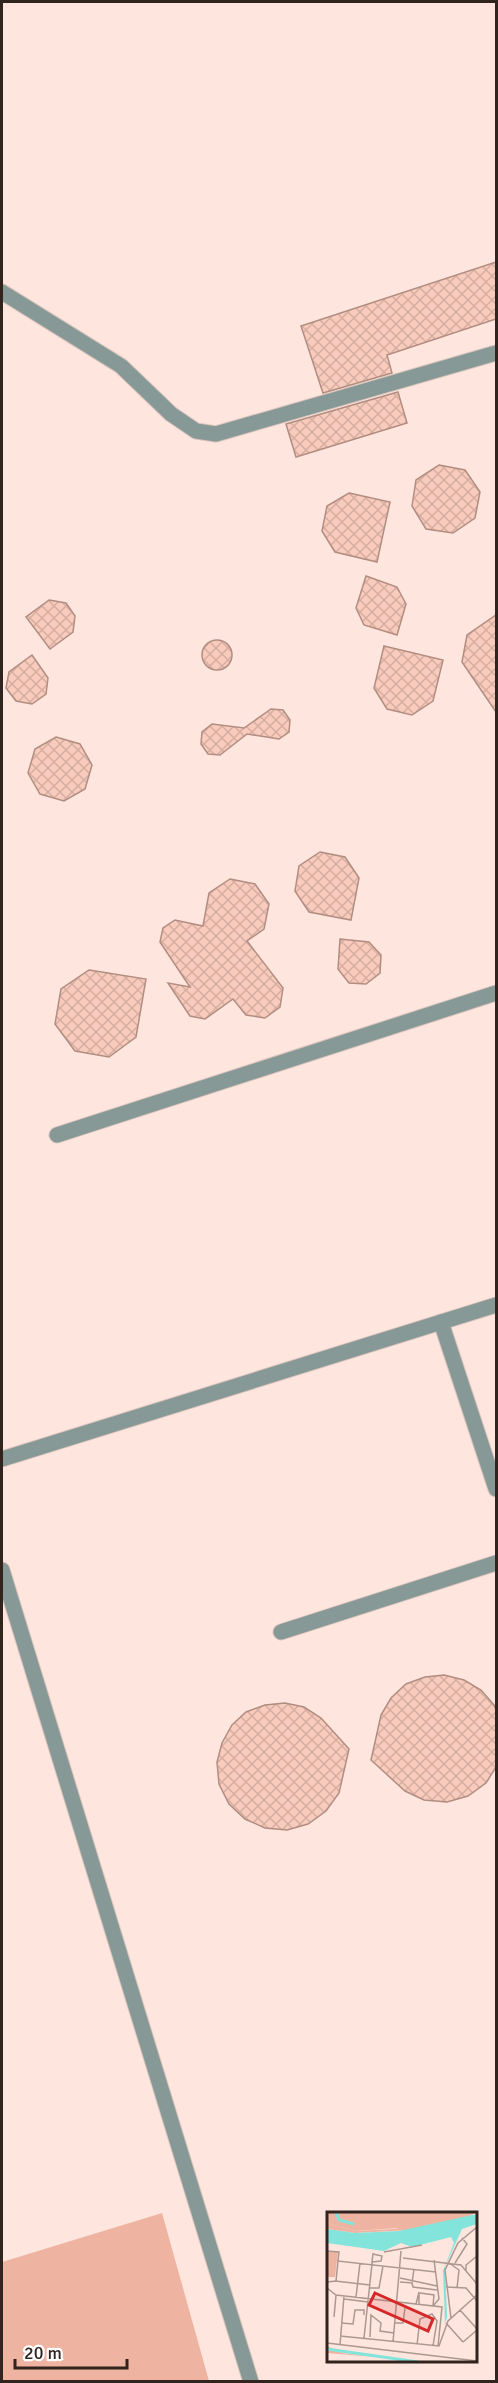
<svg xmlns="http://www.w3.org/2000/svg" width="498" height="2383" font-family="Signika,sans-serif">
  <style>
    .green { fill: #eeb4a1 }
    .building { fill: url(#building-cross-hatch); stroke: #b28d81; stroke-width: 1.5 }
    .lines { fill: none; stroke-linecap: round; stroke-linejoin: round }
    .service-casing { stroke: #d9c3bb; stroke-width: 17 }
    .service { stroke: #869997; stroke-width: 15 }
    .inset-river { fill: none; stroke: #83e4db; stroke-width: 3 }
    .inset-road { fill: none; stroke: #ac9891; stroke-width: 1.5 }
    .view { fill: #d62828; fill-opacity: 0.15; stroke: #d62828; stroke-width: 3 }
    .inset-edge { fill: none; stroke: #31231e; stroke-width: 3 }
  </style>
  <defs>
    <pattern id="building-cross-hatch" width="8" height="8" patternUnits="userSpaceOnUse" patternTransform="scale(1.5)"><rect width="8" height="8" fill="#f9cbbc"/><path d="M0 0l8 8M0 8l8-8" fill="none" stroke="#d6aea1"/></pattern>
  </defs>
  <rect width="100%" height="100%" fill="#fee6de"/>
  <!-- green -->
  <path class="green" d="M162,2213L209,2381H2V2262Z"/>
  <!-- building -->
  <g class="building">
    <path d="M496,262V319L387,355L392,373L323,393L301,326Z"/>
    <path d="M398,392L407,423L296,457L286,424Z"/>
    <path d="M439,465L465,470L480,492L475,518L453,533L426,529L412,506L416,480Z"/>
    <path d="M349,493L390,502L377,562L335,552L322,531L327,506Z"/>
    <path d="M366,576L397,587L406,604L397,635L364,625L356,608Z"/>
    <path d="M49,600L66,603L75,616L73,632L50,649L26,617Z"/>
    <path d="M496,615V712L462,662L467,635Z"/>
    <circle cx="217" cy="655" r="15"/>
    <path d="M384,646L443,660L433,701L412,715L387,709L374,688Z"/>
    <path d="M32,655L48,678L46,694L32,704L16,701L6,688L9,672Z"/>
    <path d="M271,709L283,710L290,720L289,732L279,739L247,734L220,755L208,754L201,744L202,732L212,724L244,728Z"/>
    <path d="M56,737L80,744L92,765L85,789L64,801L40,794L28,773L35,749Z"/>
    <path d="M320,852L345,857L359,878L351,920L309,912L295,891L299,866Z"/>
    <path d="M230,879L255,884L269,904L264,929L247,941L283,988L280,1007L265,1018L246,1015L233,999L205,1019L190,1016L168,983L190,987L160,942L163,928L175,920L203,926L209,893Z"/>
    <path d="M340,939L369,942L381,955L380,973L366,984L349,983L338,969Z"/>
    <path d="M89,970L146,979L136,1037L109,1057L75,1051L55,1024L61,989Z"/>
    <path d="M444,1675L464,1680L481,1690L494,1705L496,1710V1767L486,1783L468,1796L447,1802L424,1800L405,1791L371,1760L381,1715L391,1698L406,1684L425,1677Z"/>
    <path d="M285,1703L304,1707L321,1718L349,1749L339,1793L326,1811L308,1824L287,1830L265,1828L245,1819L229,1804L219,1784L217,1762L222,1743L232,1725L246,1712L265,1705Z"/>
  </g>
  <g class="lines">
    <!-- service casing -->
    <g class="service-casing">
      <g id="service">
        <path d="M2,292L121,366L171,414L196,431L216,434L496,353"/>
        <path d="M57,1135L496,993"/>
        <path d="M441,1322L496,1489"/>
        <path d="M2,1459L496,1305"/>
        <path d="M2,1570L251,2382"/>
        <path d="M281,1632L496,1563"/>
      </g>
    </g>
    <!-- service -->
    <use href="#service" class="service"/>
  </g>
  <!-- overview -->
  <g transform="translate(327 2212)">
    <rect width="150" height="150" fill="#fee6de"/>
    <path d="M150,0L139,6L84,18L28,21L0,17V11L28,19L67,17ZM0,39L11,40L8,65H0Z" fill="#eeb4a1"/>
    <path d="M0,134L15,141L61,146L0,141Z" fill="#eeb4a1"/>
    <path d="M0,0H150L87,15L28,19L0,11Z" fill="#eeb4a1"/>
    <path d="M150,2V12L135,17L118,55L120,105L118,112L116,59L127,31L124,25L85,35L74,31L57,39L0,31V17L28,21L72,19Z" fill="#83e4db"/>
    <path class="inset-river" d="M9,0L12,8L27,12M0,137L91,150"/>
    <path class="inset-road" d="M0,39L12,40L11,49M57,40L95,33M150,44L139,53V59L150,72M76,46L134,53L139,59M122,51L132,58L130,76M128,51L140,32L135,26M73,66L110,74M8,69L43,73M0,70L9,69L11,49L109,60M73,70L85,71L87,57M85,71L86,75L110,78M119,75L139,76L150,89M0,76L9,83L115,95L111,134M42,76H52L56,54M93,81L107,83L106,94M29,85L33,51M17,87L41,90M89,92L92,80V93M106,94L112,87L107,48M133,98L150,117M7,105L9,83M124,106L118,58L131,31L150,15M14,111L26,112L28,98H37V103M68,111H76L78,96M119,111L136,130M13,124L112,134L121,109L150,83M43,125L44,103L54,111L53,119L67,121M37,126L45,52V50L46,42L55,44L54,49L45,50M66,130L74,39M136,130L150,118M0,131L150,149M13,133L17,84M90,133L93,107L105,102L110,109L106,134"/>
    <path class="view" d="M48,81L106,107L101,119L42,93Z"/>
    <rect width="150" height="150" class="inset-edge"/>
  </g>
  <!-- border -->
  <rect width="498" height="2383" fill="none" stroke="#31231e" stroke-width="6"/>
  <!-- scale -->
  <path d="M15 2359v9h112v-9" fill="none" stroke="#31231e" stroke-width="3"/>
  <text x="24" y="2359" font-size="18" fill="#31231e" stroke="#ffffff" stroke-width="4.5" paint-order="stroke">20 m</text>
</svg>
